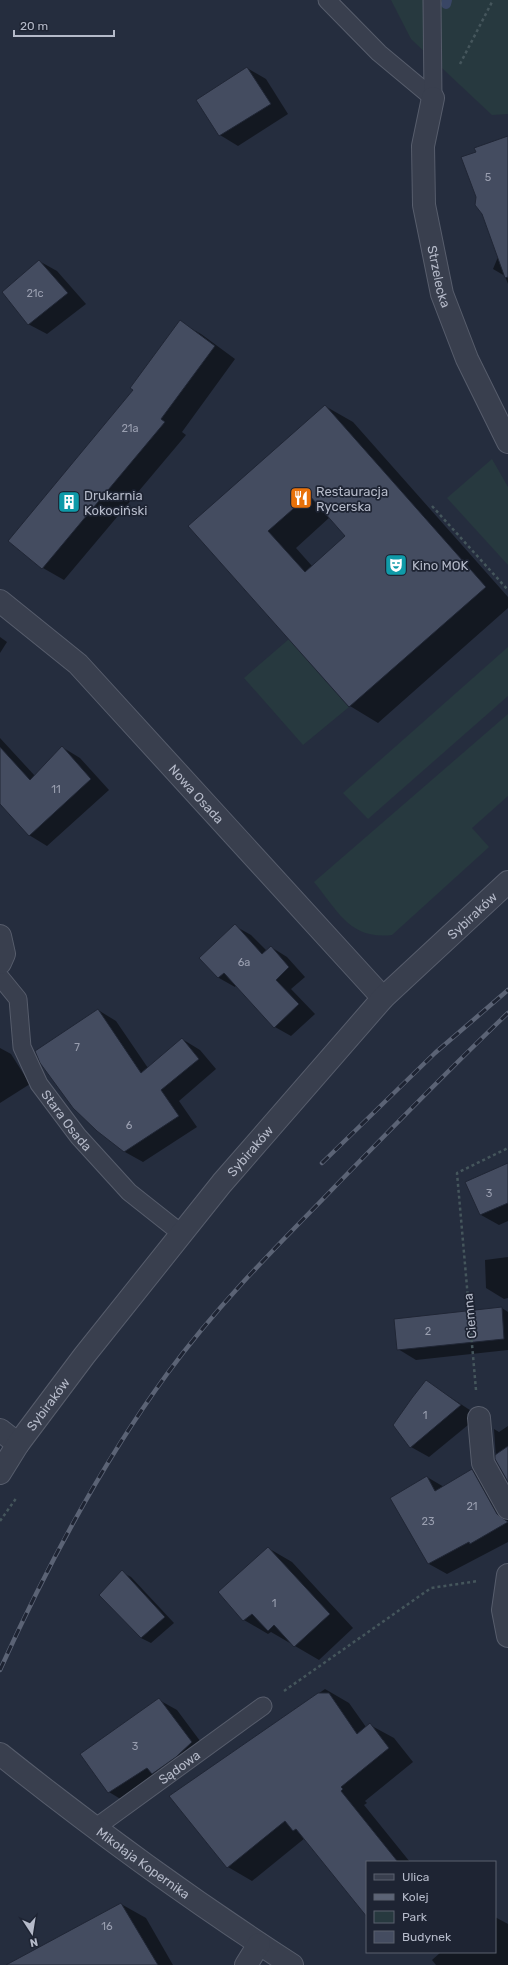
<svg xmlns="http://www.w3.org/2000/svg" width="508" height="1965" font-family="Rubik,sans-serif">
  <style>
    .green { fill: #27393f }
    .shadow { fill: #0007; fill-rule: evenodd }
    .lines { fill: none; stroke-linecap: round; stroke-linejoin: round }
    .stream { stroke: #394665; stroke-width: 10 }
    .building { fill: #444c60; stroke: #202635; fill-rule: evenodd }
    .service-casing { stroke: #575d6c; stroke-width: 19 }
    .minor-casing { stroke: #575d6c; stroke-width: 24 }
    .path { stroke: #45565c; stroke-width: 2.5; stroke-dasharray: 3 3; stroke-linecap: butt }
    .service { stroke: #393f4e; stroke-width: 17 }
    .minor { stroke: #393f4e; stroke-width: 22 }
    .rail-casing { stroke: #5b6375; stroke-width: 4.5 }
    .rail { stroke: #1e2433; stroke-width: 3; stroke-dasharray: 9; stroke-linecap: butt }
    .labels { text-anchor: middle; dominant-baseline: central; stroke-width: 3.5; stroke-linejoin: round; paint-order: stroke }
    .number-label { font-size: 11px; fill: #999eaf }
    .street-label { font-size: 13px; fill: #b5bac9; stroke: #1e2433 }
    .poi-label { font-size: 13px; fill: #b5bac9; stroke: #1e2433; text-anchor: start }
  </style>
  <rect width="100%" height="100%" fill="#252d3e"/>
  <!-- green -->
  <g class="green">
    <path d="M391,0H508V114L492,115L411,39Z"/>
    <path d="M492,459L508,487V565L447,498Z"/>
    <path d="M289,639L349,707L303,745L244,678Z"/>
    <path d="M508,647V696L368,819L343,793Z"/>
    <path d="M508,714V796L472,828L489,847L392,935C350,940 338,911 314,882Z"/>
  </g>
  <!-- shadow -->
  <g class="shadow">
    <path d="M247,68L266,79L288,114L238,146L220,135L197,100Z"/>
    <path d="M508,139V284L505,276L493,269L498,257L477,153Z"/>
    <path d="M39,261L57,271L86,304L47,334L28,324Z"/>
    <path d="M180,322L201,334L235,359L182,432L186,435L64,580L43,568L9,541L135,390Z"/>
    <path d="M325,406L353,422L508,597V608L378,723L350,706L189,526ZM330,517L347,536L312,566L296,548Z"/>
    <path d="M0,637L7,642L0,653Z"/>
    <path d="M0,738L35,776L62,747L80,758L109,790L47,846L29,835L0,802Z"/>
    <path d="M235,926L251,935L267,951L271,947L287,957L305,977L291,989L315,1014L291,1036L275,1027L236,985L235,987L219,978L200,958Z"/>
    <path d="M98,1010L116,1021L148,1068L182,1039L200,1050L216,1069L179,1101L197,1127L143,1162L125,1152L97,1130Z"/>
    <path d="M0,1048L11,1054L30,1084L0,1103Z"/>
    <path d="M508,1164V1221L499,1225L481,1215L466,1183Z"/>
    <path d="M508,1257V1298L504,1299L486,1288L485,1260Z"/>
    <path d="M502,1308L508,1312V1350L416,1360L398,1349Z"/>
    <path d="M427,1382L479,1416L429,1457L411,1447Z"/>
    <path d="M508,1426V1480L496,1459L494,1429L499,1432Z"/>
    <path d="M472,1470L490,1480L508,1513V1542L447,1574L429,1564L392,1498L427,1477L444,1487Z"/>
    <path d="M268,1548L292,1562L353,1628L319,1660L271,1632L268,1634L244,1620L219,1592Z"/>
    <path d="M122,1572L131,1577L174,1623L151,1643L141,1638L100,1595Z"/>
    <path d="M325,1689L349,1703L366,1727L370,1725L394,1738L413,1762L365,1801L367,1803L364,1805L410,1862H367V1915L305,1838L252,1881L228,1867L171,1796Z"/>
    <path d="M159,1700L177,1710L209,1753L194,1767L171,1784L163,1779L127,1803L109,1792Z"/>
    <path d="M121,1904L146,1918L173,1965H47Z"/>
    <path d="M495,1917L508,1924V1965H436L432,1960L441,1952H495Z"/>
  </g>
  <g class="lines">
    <!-- stream -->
    <path class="stream" d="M446,4L447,0"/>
  </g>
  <!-- building -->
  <g class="building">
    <path d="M247,67L271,104L219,136L196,100Z"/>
    <path d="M508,136V277L505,278L482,214L475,205L476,197L461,157L476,152L474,148Z"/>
    <path d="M39,260L68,293L28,325L2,292Z"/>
    <path d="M180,320L215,346L161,419L165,422L42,569L8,541L133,390L130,388Z"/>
    <path d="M325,405L486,587L349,707L188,526ZM309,495L345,536L305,572L268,531Z"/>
    <path d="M62,746L91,779L29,836L0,804V747L30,780Z"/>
    <path d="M235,924L262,954L271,946L289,967L276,980L299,1004L274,1028L224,973L218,978L199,958Z"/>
    <path d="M98,1009L141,1073L182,1038L199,1059L161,1090L179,1116L124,1152L97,1131L73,1108L40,1063L35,1051Z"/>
    <path d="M508,1163V1203L480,1215L465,1182Z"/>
    <path d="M502,1307L504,1339L397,1350L394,1319Z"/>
    <path d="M426,1380L461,1405L410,1448L393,1425L412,1398Z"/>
    <path d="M508,1446V1482L495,1459V1455Z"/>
    <path d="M472,1469L497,1514L508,1522L470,1544L469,1542L428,1564L390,1498L427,1476L435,1491Z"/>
    <path d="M268,1547L330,1614L294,1647L274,1625L268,1631L252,1614L243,1621L218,1592Z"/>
    <path d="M122,1570L165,1617L141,1638L99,1595Z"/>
    <path d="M318,1693H329L357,1734L370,1723L389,1748L341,1787L343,1789L341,1791L398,1862H367V1917L296,1829L293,1831L285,1821L227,1868L169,1796Z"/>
    <path d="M159,1698L192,1742L176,1757L152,1774L147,1768L108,1793L80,1754Z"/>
    <path d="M121,1903L158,1965H6Z"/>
  </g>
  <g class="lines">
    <!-- service casing -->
    <g class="service-casing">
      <g id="service">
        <path d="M327,0L379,53L433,98"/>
        <path d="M432,0L433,98"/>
        <path id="s1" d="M0,977L18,999L22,1047L39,1084L78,1136L129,1192L182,1234"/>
        <path id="s2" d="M95,1828L263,1706"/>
      </g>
    </g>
    <!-- minor casing -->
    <g class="minor-casing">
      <g id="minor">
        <path id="s3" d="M433,98L423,146L424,205L442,294L467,359L508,442"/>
        <path id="s4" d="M0,601L78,664L383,998"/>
        <path d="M0,936L4,954L0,963"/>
        <path d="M479,1418L483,1463L508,1508"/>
        <path d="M0,1430L18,1444"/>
        <path id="s5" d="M0,1473L18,1444L84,1356L222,1183L383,998L508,882"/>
        <path d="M508,1575L503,1610L508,1636"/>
        <path id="s6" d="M0,1754C94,1829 191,1900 292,1965"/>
        <path d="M246,1965L259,1944"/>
      </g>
    </g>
    <!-- path -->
    <g class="path">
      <path d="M460,64L493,0"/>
      <path d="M432,506L508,590"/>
      <path d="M476,1390L457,1173L508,1148"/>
      <path d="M0,1521L17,1497"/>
      <path d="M284,1691L431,1588L478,1581"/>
    </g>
    <!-- service -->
    <use href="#service" class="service"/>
    <!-- minor -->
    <use href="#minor" class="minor"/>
    <!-- rail casing -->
    <g class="rail-casing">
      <g id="rail">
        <path d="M322,1163L435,1053L508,990"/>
        <path d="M0,1670C47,1566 100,1466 167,1374C213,1311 267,1256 321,1201C383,1137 444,1074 508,1013"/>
      </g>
    </g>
    <!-- rail -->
    <use href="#rail" class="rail"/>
  </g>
  <!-- icons -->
  <defs>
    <g id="restaurant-square" transform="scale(1.15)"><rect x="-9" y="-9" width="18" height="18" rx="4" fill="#e8710a" stroke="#1e2433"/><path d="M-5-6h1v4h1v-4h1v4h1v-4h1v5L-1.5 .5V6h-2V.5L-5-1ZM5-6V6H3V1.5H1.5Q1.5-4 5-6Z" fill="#fff"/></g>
    <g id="building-square" transform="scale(1.15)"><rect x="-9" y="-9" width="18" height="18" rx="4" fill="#0f9aa8" stroke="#1e2433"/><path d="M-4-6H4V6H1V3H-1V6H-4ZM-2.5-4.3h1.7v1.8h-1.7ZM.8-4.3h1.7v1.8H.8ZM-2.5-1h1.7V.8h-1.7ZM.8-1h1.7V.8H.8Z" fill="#fff"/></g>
    <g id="theatre-square" transform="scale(1.15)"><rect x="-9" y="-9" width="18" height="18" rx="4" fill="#0f9aa8" stroke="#1e2433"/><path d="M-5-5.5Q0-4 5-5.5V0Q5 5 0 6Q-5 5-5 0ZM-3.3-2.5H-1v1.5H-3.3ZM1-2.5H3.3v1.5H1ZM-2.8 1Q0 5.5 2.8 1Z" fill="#fff"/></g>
  </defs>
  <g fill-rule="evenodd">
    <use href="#restaurant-square" x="301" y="498"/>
    <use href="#building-square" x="69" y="502"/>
    <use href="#theatre-square" x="396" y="565"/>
  </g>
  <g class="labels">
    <!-- number labels -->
    <g class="number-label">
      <text x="488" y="177">5</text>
      <text x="35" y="293">21c</text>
      <text x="130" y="428">21a</text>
      <text x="56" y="789">11</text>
      <text x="244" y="962">6a</text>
      <text x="77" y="1047">7</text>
      <text x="129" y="1125">6</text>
      <text x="489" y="1193">3</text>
      <text x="428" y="1331">2</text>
      <text x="425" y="1415">1</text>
      <text x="472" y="1506">21</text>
      <text x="428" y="1521">23</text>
      <text x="274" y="1603">1</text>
      <text x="135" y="1746">3</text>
      <text x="107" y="1926">16</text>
    </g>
    <!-- street labels -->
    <g class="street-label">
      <text stroke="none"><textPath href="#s3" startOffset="181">Strzelecka</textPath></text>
      <text stroke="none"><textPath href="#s4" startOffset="276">Nowa Osada</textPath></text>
      <text stroke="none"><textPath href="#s5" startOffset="732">Sybiraków</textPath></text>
      <text stroke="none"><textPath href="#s1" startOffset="163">Stara Osada</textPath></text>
      <text stroke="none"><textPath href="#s5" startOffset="408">Sybiraków</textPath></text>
      <text transform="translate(470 1316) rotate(-95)">Ciemna</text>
      <text stroke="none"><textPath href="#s5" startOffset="84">Sybiraków</textPath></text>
      <text stroke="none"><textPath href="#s2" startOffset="104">Sądowa</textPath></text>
      <text stroke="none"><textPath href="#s6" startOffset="180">Mikołaja Kopernika</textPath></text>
    </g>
    <!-- poi labels -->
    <g class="poi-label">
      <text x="316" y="491">Restauracja<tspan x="316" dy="15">Rycerska</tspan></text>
      <text x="84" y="495">Drukarnia<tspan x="84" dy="15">Kokociński</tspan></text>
      <text x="412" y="565">Kino MOK</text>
    </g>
  </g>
  <!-- legend -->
  <rect x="366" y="1861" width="130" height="92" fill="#1e2433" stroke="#5a606f"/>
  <rect x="374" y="1874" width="20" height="6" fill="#393f4e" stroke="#5a606f"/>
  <text x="402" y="1881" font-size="12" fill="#b5bac9">Ulica</text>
  <rect x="374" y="1894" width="20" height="6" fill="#5b6375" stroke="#5a606f"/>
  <text x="402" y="1901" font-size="12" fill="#b5bac9">Kolej</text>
  <rect x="374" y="1911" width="20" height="12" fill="#27393f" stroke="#5a606f"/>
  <text x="402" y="1921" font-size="12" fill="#b5bac9">Park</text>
  <rect x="374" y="1931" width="20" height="12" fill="#444c60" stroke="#5a606f"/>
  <text x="402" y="1941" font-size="12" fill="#b5bac9">Budynek</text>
  <!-- north arrow -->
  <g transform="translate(32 1933) rotate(168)" stroke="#1e2433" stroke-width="3" paint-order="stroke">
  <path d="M0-3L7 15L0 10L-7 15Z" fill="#b5bac9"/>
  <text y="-6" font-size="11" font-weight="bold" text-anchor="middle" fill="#b5bac9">N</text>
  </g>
  <!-- scale -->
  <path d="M14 30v6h100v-6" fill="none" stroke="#b5bac9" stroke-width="2"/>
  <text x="20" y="30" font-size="12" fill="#b5bac9" stroke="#1e2433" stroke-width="3" paint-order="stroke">20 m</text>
</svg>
